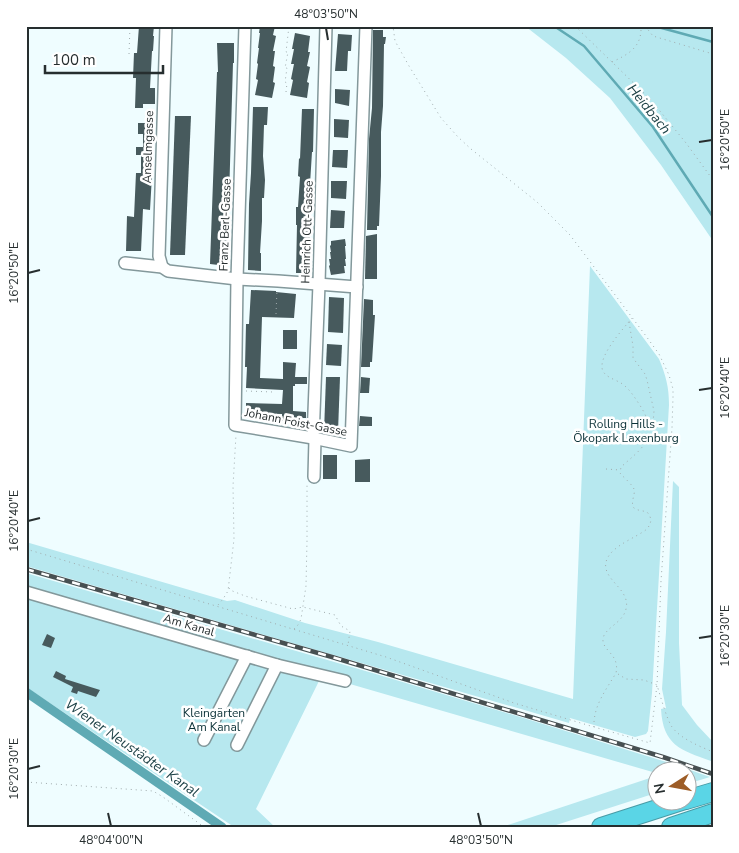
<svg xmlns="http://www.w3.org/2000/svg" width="739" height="853" font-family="'Nunito Sans',sans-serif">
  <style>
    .green { fill: #b7e8ef }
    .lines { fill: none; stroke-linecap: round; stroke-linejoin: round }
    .stream { stroke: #5faab4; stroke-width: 2.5 }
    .canal { stroke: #5faab4; stroke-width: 9 }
    .building { fill: #475a5d }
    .minor-casing { stroke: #83989b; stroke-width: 14 }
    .highway-casing { stroke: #489ba6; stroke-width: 20 }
    .path { stroke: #a0abad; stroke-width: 1; stroke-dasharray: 1 4; stroke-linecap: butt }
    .minor { stroke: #fff; stroke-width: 11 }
    .highway { stroke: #5ad5e6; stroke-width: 18 }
    .rail-casing { stroke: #475052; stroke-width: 4.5 }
    .rail { stroke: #fff; stroke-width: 2.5; stroke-dasharray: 8; stroke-linecap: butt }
    .ticks { fill: none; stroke: #262e2f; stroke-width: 2 }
    .labels { text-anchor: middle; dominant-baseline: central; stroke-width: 5; stroke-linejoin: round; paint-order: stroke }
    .street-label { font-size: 12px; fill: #262e2f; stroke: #fff }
    .park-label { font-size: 12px; fill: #0b3137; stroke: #fff }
    .water-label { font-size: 14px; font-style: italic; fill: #1e4247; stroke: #fff }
    .neatline { fill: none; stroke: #262e2f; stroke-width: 2 }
    .ticks-label { font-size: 12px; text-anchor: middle; fill: #262e2f }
  </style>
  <rect width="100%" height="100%" fill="#effdff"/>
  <!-- green -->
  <g class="green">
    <path d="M525,26H713V241L661,165L610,98L566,58Z"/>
    <path d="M590,266L659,359C666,376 669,387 669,405L652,693L648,731L646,734L635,737L570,718L569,723L26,566V542L227,601L235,600L305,623L378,642L573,699Z"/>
    <path d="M673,481L679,487V643L682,705L697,725L713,742V760L711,761C680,750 663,745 661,709L666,708L662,689L666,632Z"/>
    <path d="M26,573L369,672L527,719L676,765L710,777L687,784L686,770H656V773L350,684L325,672L319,681L256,809L275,827H234L26,687Z"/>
    <path d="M656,776V793L550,827H502Z"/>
  </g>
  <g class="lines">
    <!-- stream -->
    <g class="stream">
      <path d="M554,26L584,46L653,127L713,217"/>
      <path d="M657,26L658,27L713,42"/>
    </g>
    <!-- canal -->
    <path class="canal" d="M26,692L222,827"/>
  </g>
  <!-- building -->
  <g class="building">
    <path d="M139,26H154L153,36H154L153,51H152L150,88H155V104H143V108H135L136,78H133L134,53H137Z"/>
    <path d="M260,26H275L273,35L276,36L273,51H275L273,66L275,67L273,82L275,83L272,98L255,95L258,80L256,79L258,64L257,63L259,48H258L260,33H259Z"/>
    <path d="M373,30H383V37H386L385,44H384L383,106L381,132V176L379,226H377V230H367L369,139L372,108Z"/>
    <path d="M295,33L310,36L308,52H310L307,66L310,67L307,82L309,83L307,98L290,95L293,80L291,79L294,64H291L294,49H292Z"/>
    <path d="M338,34L352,35L351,51H348L347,71H335Z"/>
    <path d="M217,43H234V63H233L227,266L210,264L217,72H218Z"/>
    <path d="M335,89L350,90L349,106L335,103Z"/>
    <path d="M253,107H268L267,125H264L263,156L265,180L264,198H262V221L260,253H261V271L248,270L249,204L251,173Z"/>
    <path d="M302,109H314L313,152H312L310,184H312L310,217L309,273H296L297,225H296V207H298L300,177L298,176L299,158L300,159Z"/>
    <path d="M175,116H191L185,255H170Z"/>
    <path d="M334,119L349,120L348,138L334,137Z"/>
    <path d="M138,123H155L150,210L143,209L141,251H126L127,216L134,217L136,173H141V155H136V147H143V134H138Z"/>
    <path d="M333,150H348L347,168L332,167Z"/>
    <path d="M331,181H347L346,199L331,198Z"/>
    <path d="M331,210L345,211L344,228H330Z"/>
    <path d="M377,234V279H365L366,236Z"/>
    <path d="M345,239L346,246H345L346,259H345L346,266H344L345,273L331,275L329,266L330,265L329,259H331L330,252H331L330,246L331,245V241Z"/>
    <path d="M251,290L276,291V292L296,294L294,318L262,317L260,378L283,379V362L296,363L295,377H307V384H295V386H293V411L306,412V418H296V421H282V414L246,413V403L282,404L283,390L246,388L247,367H245L246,324H249Z"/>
    <path d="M329,297L344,298L343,333L328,332Z"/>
    <path d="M364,299L373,300V315H375L372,362H370V367H361Z"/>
    <rect x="283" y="330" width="14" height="19"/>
    <path d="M327,344L342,345L341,366L326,365Z"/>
    <path d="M326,377H340L338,432H324Z"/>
    <path d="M361,377L370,378L369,393H360Z"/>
    <path d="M360,416L372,417V426H359Z"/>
    <rect x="323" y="455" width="14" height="24"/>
    <path d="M370,459V482H355V460Z"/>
    <path d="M47,634L55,638L51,648L42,645Z"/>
    <path d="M56,671L66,676L65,679L100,690L96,697L78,691L77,694L71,692L73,687L53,677Z"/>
  </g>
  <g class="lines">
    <!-- minor casing -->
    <g class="minor-casing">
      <g id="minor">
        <path d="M245,26L237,279L235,425L313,438L351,446L366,26"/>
        <path d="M125,263L162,267L168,271L237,279L278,281L357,287"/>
        <path d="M162,267L159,256L166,26"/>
        <path d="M313,438L319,284L326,26"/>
        <path d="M314,477L315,439"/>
        <path d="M26,592L277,665L345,681"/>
        <path d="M204,740L247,656"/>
        <path d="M237,745L277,665"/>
      </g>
    </g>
    <!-- highway casing -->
    <g class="highway-casing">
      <g id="highway">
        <path d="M686,800L713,792"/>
        <path d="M601,827L685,800"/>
        <path d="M671,827L713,813"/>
      </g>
    </g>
    <!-- path -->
    <g class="path">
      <path d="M575,26L651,100L686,143L713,180"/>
      <path d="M645,26L653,36L713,54"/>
      <path d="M129,54L130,26"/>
      <path d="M612,62C629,54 642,47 641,26"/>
      <path d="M286,92L287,83L285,82L287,68H285L288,52H286L289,26"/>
      <path d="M276,314L277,290"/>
      <path d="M629,322L633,346V358L645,374L647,380L654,411L653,424L650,431"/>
      <path d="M246,391L273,392"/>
      <path d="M246,416L273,417"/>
      <path d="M606,469L620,470"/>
      <path d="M26,549L386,657L514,703L594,727L650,743L657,685L661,581L672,428L673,397V389L669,375L659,354L646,336L570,235L537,202L471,149L458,137L441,118L409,66L395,41L393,26"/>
      <path d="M229,588L230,590L245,596L293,609L303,607L335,615L341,626L350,631L348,645"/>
      <path d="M218,605L223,599L228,591L234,539L233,486L236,435"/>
      <path d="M294,629L298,625L301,619L306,586L307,541V483"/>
      <path d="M618,674L626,679L644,680L657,685C660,695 667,720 672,727C681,739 699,746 713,752"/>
      <path d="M594,727C593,706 606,690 616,673C620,654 602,651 603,639C604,628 623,623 626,609C631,589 602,580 606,562C610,546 636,538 647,529C652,522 652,518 647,512C644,511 637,510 635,509C629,504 636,494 634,489C631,483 624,478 620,473L621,467C642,448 660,438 641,407C635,398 630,389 621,383C614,379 602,376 602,367C601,353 623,329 632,318"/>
      <path d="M26,782L153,791L163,797L204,827"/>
    </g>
    <!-- minor -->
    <use href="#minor" class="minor"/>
    <!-- highway -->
    <use href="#highway" class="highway"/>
    <!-- rail casing -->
    <g class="rail-casing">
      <path id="rail" d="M26,569L332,657L663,757L713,774"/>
    </g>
    <!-- rail -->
    <use href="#rail" class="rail"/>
  </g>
  <!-- ticks -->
  <path class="ticks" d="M326,28L328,40M699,142L712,140M28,273L40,270M699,390L712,388M28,521L40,518M699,638L712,636M28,769L40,766M108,813L111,826M478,813L481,826"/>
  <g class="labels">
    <!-- street labels -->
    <g class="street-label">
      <text transform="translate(148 147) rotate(-88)">Anselmgasse</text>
      <text transform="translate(225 225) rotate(-88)">Franz Berl-Gasse</text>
      <text transform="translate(307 232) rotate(-88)">Heinrich Ott-Gasse</text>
      <text transform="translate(296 422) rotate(11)">Johann Foist-Gasse</text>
      <text transform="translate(189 625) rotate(16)">Am Kanal</text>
    </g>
    <!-- park labels -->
    <g class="park-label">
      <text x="626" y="424">Rolling Hills -<tspan x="626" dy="14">Ökopark Laxenburg</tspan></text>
      <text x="214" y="713">Kleingärten<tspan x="214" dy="14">Am Kanal</tspan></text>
    </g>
    <!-- water labels -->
    <g class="water-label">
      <text transform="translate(649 109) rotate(51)">Heidbach</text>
      <text transform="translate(132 748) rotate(35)">Wiener Neustädter Kanal</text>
    </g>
  </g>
  <!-- border -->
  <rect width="739" height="853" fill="none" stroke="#ffffff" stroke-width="55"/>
  <!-- north arrow -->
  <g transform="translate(672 786) rotate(259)"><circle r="24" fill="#ffffff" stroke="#a8abac"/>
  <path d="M0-4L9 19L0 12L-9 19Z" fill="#9d5d27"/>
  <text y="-8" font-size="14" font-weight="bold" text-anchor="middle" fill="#262e2f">N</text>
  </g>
  <!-- scale -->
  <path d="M45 65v8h118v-8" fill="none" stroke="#262e2f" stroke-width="2.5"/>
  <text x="52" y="65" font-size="15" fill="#262e2f" stroke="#ffffff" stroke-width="4" paint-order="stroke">100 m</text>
  <rect x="28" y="28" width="684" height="798" class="neatline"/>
  <g class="ticks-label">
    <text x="326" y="18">48°03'50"N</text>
    <text transform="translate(725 140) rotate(-90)" y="4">16°20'50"E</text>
    <text transform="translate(14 273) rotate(-90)" y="4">16°20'50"E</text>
    <text transform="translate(725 388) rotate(-90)" y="4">16°20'40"E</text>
    <text transform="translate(14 521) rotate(-90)" y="4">16°20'40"E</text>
    <text transform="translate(725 636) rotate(-90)" y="4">16°20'30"E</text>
    <text transform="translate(14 769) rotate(-90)" y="4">16°20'30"E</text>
    <text x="111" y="844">48°04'00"N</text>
    <text x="481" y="844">48°03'50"N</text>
  </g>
</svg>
